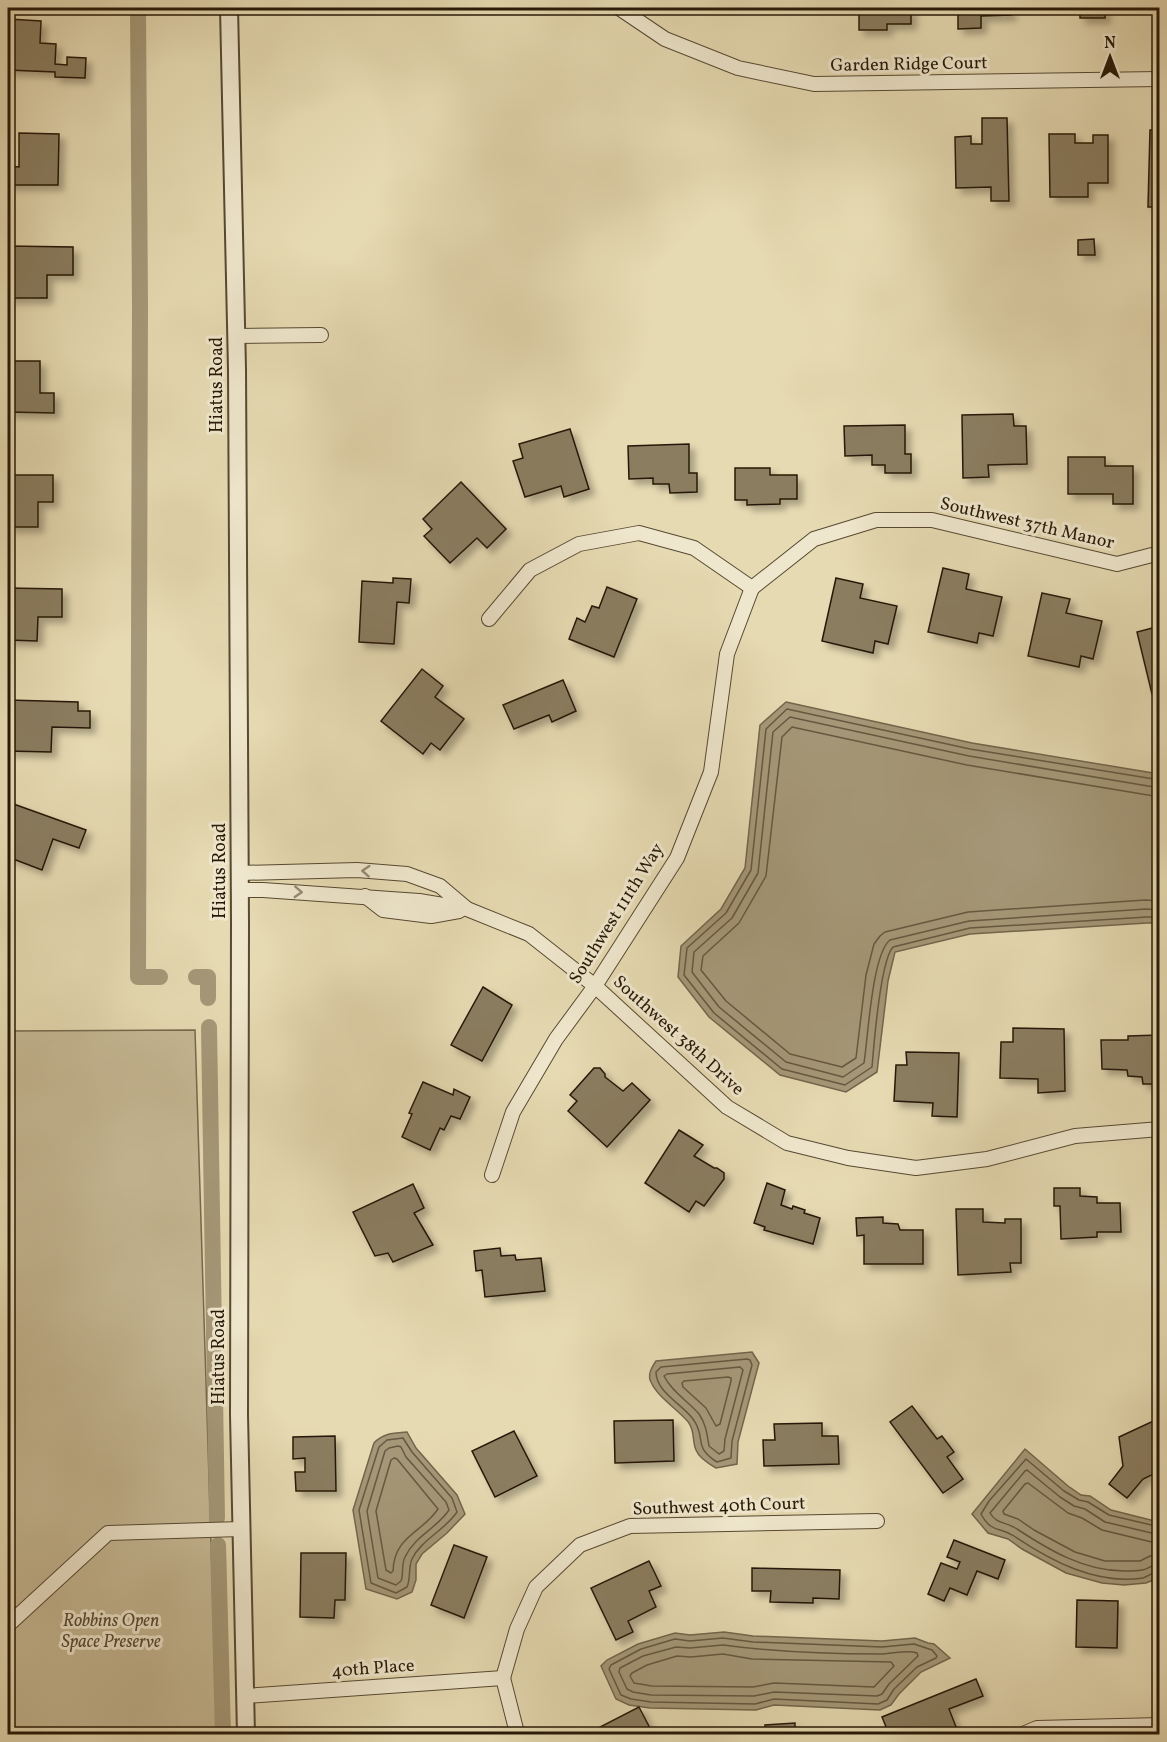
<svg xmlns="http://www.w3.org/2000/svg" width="1167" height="1742" font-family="Vollkorn,serif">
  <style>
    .green { fill: #c6b995; stroke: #76694e; stroke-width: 1.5 }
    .water { fill: #a59878; stroke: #73654b; stroke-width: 1.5 }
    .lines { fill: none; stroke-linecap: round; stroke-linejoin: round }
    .shore { stroke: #665840; stroke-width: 1.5 }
    .canal { stroke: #a59878; stroke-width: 16 }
    .building { fill: #8a7d60; stroke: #271907; stroke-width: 1.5; filter: url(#shadow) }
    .minor-casing { stroke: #574932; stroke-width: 16 }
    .tertiary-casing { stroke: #574932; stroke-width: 20 }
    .minor { stroke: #efe7cd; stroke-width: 14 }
    .tertiary { stroke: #efe7cd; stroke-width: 16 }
    .oneway { stroke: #958a74 }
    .labels { text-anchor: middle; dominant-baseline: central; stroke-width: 6; stroke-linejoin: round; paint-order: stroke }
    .street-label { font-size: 18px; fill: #271907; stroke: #efe7cd }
    .park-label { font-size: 18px; font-style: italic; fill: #574932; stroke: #efe7cd }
  </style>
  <defs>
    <filter id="shadow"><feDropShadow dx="5.5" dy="5.5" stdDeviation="3" flood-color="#0004"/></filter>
  </defs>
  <rect width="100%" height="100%" fill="#e6dab2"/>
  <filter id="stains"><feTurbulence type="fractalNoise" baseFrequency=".00333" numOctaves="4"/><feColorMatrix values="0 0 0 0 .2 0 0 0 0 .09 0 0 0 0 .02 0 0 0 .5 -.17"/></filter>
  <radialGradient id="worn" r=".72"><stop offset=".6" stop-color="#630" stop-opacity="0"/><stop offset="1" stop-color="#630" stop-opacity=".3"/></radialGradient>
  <!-- green -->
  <path class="green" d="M195,1030L217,1734H8V1031Z"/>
  <!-- water -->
  <g class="water">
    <path d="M786,702L972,743L1159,774V923H1147L970,934L895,952L888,981L877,1072L846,1092L780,1075L709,1017L678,977L681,946L721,909L745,868L760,725Z"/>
    <path d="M752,1352L759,1363L738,1442L737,1464L716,1468C709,1464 699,1458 696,1450C692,1441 695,1432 689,1423C679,1410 658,1398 651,1382C647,1375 652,1367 656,1361Z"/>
    <path d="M407,1432L416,1448L457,1495L465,1514L447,1533L422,1554L416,1564V1580L412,1592L397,1599L366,1589L353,1510L374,1443C383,1433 394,1433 407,1432Z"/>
    <path d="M1025,1449L1068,1486L1081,1495L1090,1496L1111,1510L1159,1522V1573L1156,1579L1146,1583L1124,1585L1102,1583L1066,1573L1022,1549L1008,1539L988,1533L972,1514Z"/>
    <path d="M724,1632L753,1636L882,1641L915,1638L928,1643L934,1644L950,1658L921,1672L899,1694L891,1705L880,1710L774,1705L756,1710L650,1708L629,1705L616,1699L601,1666L607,1660L638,1644L675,1633L690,1635Z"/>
  </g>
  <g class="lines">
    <!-- shore -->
    <g class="shore">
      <path d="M1160,780L970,749L787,709L766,729L751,870L726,913L687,948L684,975L714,1013L782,1069L845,1085L872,1067C874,1044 880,961 893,947L970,928L1147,917H1160"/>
      <path d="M1160,788L969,756L790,717L773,732L758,873L732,918L694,952L692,972L719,1007L786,1062L843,1077L864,1063C868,1038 872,954 890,940L969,921L1146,909L1160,910"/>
      <path d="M1160,797L967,765L792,727L782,737L766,876L739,923L703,956L701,970L726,1001L790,1054L842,1067L856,1058L866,975L874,944L880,936L885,932L968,912L1145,900L1160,901"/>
      <path d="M747,1359L750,1360L752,1365L732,1441L731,1458L717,1462C692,1446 707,1438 693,1419C682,1404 656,1392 656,1372L661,1367Z"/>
      <path d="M740,1367L743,1370L725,1439L724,1451L719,1454L709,1446C707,1434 706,1424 699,1414C688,1401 672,1392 664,1376L667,1374Z"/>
      <path d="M728,1377L731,1378V1381L720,1424L716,1426L706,1408L683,1387L682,1383L684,1381Z"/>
      <path d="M403,1438L412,1452L452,1498L457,1512C445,1530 421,1540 412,1559C408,1568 411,1578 407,1587L396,1593L371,1583L359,1510L379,1447L387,1440Z"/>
      <path d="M398,1446L401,1447L406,1457L446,1502L449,1510C437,1528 414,1537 405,1557C401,1565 404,1573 401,1581L396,1585L378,1578L367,1511L385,1451L389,1448Z"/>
      <path d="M394,1458L397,1459L438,1509C422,1533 394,1536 393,1571L391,1573L386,1570L376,1511L391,1460Z"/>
      <path d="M1160,1527L1109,1515L1088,1502L1079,1500L1064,1491L1026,1459L989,1501L981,1514C992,1534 999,1526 1014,1536C1051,1561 1096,1585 1143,1578C1149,1576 1153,1572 1160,1571"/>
      <path d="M1160,1535L1105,1522L1085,1509L1074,1506L1060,1497L1027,1470L1025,1471L990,1513C996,1524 1007,1522 1017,1529C1049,1550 1084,1571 1124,1571C1129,1571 1137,1571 1142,1570C1149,1569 1152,1564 1160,1564"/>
      <path d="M1160,1544L1102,1530L1082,1518L1068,1513L1028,1483L1025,1484L1003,1511L1004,1514L1018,1519L1034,1530L1075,1552L1105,1561H1140L1150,1556L1160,1555"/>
      <path d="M723,1638L753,1642L882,1647L914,1644L932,1650L937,1656L936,1658L917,1667L894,1689L887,1700L878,1704L774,1699L755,1704L651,1702L631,1699L621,1695L609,1669L611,1665L641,1649L675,1639L690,1641Z"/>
      <path d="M723,1645C775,1652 828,1654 880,1654C892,1654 907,1649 917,1653L918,1656L889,1684L882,1694L877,1696L774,1692L754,1696L651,1695L633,1692L627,1689L619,1672L620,1668L643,1656L676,1647L690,1648Z"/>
      <path d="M723,1654L752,1659L891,1662L894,1666L874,1687L774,1683L753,1687L652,1686L634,1683L630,1676L632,1673L647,1665L677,1656L691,1657Z"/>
    </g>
    <!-- canal -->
    <g class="canal">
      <path d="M138,8L140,306L138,977H160"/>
      <path d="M196,977H208V998"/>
      <path d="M209,1027L217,1518"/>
      <path d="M218,1545L223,1734"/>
    </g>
  </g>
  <!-- building -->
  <g class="building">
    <path d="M859,8H911V24H887V30H859Z"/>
    <path d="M958,8H1010L1011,15L981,16V28L958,29Z"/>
    <rect x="1080" y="8" width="25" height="10"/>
    <path d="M8,19L41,21L40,43L56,44L55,64L67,65V57L86,58L85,78L55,77V72L8,70Z"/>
    <path d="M982,118H1007L1009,201H991V187L956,188L955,137L971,136V144H982Z"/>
    <path d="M1150,130H1160V207H1148Z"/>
    <path d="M19,133L59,134L58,185H8V166L19,167Z"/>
    <path d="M1049,134H1075V143H1093V135H1108V183H1088V197H1050Z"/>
    <path d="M1094,239L1095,255H1078V240Z"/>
    <path d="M8,246L73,247V275H47V298H8Z"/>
    <path d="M8,361H40V393H54V413L8,412Z"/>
    <path d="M1013,414L1014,426H1026L1027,464L988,465L989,477L963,478L962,415Z"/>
    <path d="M905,425V454H911V473H885V465H872V455L845,456L844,426Z"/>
    <path d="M570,429L589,489L564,497L561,486L525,497L513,461L523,458L519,444Z"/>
    <path d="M689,444V473H697V492L670,493L669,484H653V478L629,479L628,446Z"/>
    <path d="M1068,457H1105V466H1133V504H1113V494H1068Z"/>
    <path d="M735,468H770V475H797V499H780V504L747,505V500H735Z"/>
    <path d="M8,475H53V502H38V527H8Z"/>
    <path d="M461,482L506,529L487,548L477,538L450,563L424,536L432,529L423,519Z"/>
    <path d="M943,568L969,574L966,589L1002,597L993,636L979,633L977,643L928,632Z"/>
    <path d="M393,578L411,579L409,603L397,602L394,644L359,642L362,581L393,583Z"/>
    <path d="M836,578L863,584L860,598L897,606L888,644L875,641L873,653L822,641Z"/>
    <path d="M607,587L637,599L614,657L569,639L577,618L585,622L592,606L599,608Z"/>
    <path d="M8,588L62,589V617H38L37,641L8,640Z"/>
    <path d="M1042,593L1070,599L1066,613L1102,621L1093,659L1081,656L1079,667L1028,656Z"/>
    <path d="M1160,626V692L1152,694L1137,632Z"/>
    <path d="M422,669L443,686L435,697L464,719L440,750L431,743L423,754L381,721Z"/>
    <path d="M563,680L576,711L552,722L549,715L514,729L503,705Z"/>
    <path d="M8,700L78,702V711H90V728L52,727L51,752L8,751Z"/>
    <path d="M8,802L86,830L79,848L53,839L42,870L8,857L10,846L8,845L9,831L8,830Z"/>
    <path d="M483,987L512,1005L482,1061L451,1045Z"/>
    <path d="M1013,1028L1064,1029L1065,1091L1038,1093V1079L1000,1078L1001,1042H1013Z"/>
    <path d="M1160,1035V1084H1143L1142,1077L1128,1076L1127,1070L1102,1069L1101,1040H1128V1036Z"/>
    <path d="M906,1052L959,1053L957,1117L932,1116L933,1103L894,1101L896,1065H907Z"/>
    <path d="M594,1068H600L605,1074V1077L623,1091L632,1083L650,1100L607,1147L568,1111L577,1101L570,1095Z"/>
    <path d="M423,1082L453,1095L454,1089L470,1097L460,1119L451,1116L444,1130L440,1128L430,1150L402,1137L412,1114L409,1113Z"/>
    <path d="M679,1130L703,1145L694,1156L714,1168H717L724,1173V1179L704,1206L696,1201L689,1212L645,1183Z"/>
    <path d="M767,1183L785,1190L781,1205L792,1209L793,1206L805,1210L804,1213L820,1218L813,1244L764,1230L765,1227L754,1223Z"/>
    <path d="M413,1184L424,1208L414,1213L433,1245L393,1262L388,1253L375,1256L353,1212Z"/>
    <rect x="1154" y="1184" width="6" height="22"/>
    <path d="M1054,1188H1080V1196L1097,1197V1203H1120L1121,1232H1097V1237L1061,1239L1060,1206H1054Z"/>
    <path d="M956,1209H983V1222L1005,1223V1219H1021V1263H1010L1011,1272L958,1275Z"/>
    <path d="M883,1217V1223L898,1224L900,1230H923V1264H864V1235L857,1236L856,1218Z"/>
    <path d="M500,1248L501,1256L515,1255L516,1260L541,1258L545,1291L485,1297L482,1270L476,1271L474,1251Z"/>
    <path d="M912,1406L937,1439L942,1436L954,1452L947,1457L963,1479L943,1493L890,1422Z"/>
    <path d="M1160,1418V1467L1158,1472L1143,1479L1127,1498L1109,1484L1123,1466L1119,1437Z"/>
    <path d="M673,1420L674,1461L615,1463L614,1421Z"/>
    <path d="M822,1423V1436H838L839,1464L764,1466L763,1440H775L774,1424Z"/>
    <path d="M514,1431L537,1476L495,1497L472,1451Z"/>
    <path d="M335,1436L336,1491H296L295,1472H305V1458L293,1459V1437Z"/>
    <path d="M954,1540L1005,1560L998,1579L977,1571L967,1595L950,1588L944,1601L928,1594L941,1563L957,1569L960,1562L947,1557Z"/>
    <path d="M454,1545L487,1557L464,1618L431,1605Z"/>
    <path d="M301,1553H346L345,1600H335L334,1618L300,1617Z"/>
    <path d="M649,1561L661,1586L649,1591L656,1607L628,1621L633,1632L616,1640L591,1588Z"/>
    <path d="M752,1568L840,1570L839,1599L813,1598V1603L770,1602L771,1591H752Z"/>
    <path d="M1077,1600L1118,1601L1117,1648L1076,1647Z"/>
    <path d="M976,1679L983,1696L949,1709L958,1732L952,1734H889L882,1717Z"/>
    <path d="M639,1707L653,1734H604L600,1727Z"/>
    <path d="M795,1723V1734H765V1725Z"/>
    <path d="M395,1729L425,1730V1734H395Z"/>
  </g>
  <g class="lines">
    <!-- minor casing -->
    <g class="minor-casing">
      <g id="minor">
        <path d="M619,8L665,39L738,68L814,84L1160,79"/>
        <path d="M236,336L321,335"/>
        <path d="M752,588L814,539L876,520H932L1117,564L1152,555"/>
        <path d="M489,619L530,570L579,544L639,533L694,548L752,588"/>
        <path d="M240,873L357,870L407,874L440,886L466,908"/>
        <path d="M240,890H263L419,901L467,909L529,934L595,986L727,1107L787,1143L848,1158L916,1168L987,1159L1075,1136L1160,1129"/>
        <path d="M365,896L383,910L431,916L459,911"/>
        <path d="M492,1175L513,1112L556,1039L595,986L677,858L711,772L727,654L752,588"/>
        <path d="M8,1625L108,1533L241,1529"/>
        <path d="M503,1678L517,1629L536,1587L580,1545L630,1526L877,1521"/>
        <path d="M503,1678L516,1729L519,1734"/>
        <path d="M245,1696L503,1678"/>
        <path d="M1023,1734L1037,1728L1160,1725"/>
      </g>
    </g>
    <!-- tertiary casing -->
    <g class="tertiary-casing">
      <path id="tertiary" d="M229,8L237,369L240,923L239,1415L246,1734"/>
    </g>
    <!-- minor -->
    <use href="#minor" class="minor"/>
    <!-- tertiary -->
    <use href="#tertiary" class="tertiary"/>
  </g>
  <!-- one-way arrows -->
  <defs><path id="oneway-chevron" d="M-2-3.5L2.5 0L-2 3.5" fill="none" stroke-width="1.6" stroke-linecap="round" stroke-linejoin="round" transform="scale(1.5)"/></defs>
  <g class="oneway">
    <use href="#oneway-chevron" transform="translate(366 871) rotate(-176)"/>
    <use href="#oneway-chevron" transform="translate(298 892) rotate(3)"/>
  </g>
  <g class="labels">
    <!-- street labels -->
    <g class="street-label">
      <text transform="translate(909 65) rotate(-1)">Garden Ridge Court</text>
      <text transform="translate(217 385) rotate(-90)">Hiatus Road</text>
      <text transform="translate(1027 524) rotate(13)">Southwest 37th Manor</text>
      <text transform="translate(220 871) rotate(-90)">Hiatus Road</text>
      <text transform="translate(617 914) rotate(-58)">Southwest 111th Way</text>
      <text transform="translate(678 1036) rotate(42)">Southwest 38th Drive</text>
      <text transform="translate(219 1357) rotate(-90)">Hiatus Road</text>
      <text transform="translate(719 1507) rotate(-2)">Southwest 40th Court</text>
      <text transform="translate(373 1669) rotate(-4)">40th Place</text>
    </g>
    <!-- park labels -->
    <g class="park-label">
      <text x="111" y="1621">Robbins Open<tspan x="111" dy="21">Space Preserve</tspan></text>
    </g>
  </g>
  <!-- margin -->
  <rect width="1167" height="1742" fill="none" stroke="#e6dab2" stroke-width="30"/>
  <rect x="9" y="9" width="1149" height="1724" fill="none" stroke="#271907" stroke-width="3"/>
  <rect x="15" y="15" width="1137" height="1712" fill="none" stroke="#271907" stroke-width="1.5"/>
  <!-- north arrow -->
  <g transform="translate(1110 57)" stroke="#efe7cd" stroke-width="4.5" paint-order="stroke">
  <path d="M0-4.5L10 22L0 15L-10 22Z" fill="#271907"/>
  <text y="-9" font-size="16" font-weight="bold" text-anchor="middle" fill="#271907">N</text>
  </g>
  <rect width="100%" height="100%" filter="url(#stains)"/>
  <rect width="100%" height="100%" fill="url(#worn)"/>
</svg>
